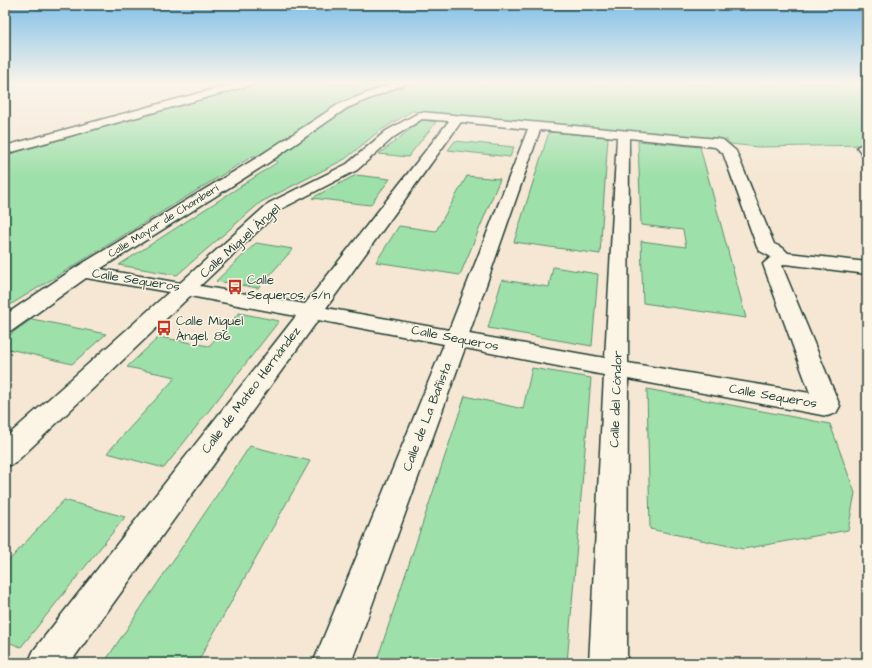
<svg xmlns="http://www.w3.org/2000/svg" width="872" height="668" font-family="'Architects Daughter',sans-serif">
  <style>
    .green { fill: #9ee0aa; stroke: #5e8e6f }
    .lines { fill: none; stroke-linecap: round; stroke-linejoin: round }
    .minor-casing { stroke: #1f3d34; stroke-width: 3 }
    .minor { fill: #fcf5e5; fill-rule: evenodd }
    .labels { text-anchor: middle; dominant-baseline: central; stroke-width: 3; stroke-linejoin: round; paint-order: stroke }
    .far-street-label { font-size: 11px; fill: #1f3d34; stroke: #fcf5e5 }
    .street-label { font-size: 13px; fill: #1f3d34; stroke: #fcf5e5 }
    .poi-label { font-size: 13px; fill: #1f3d34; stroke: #fcf5e5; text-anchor: start }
  </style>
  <rect width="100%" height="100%" fill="#f5e7d3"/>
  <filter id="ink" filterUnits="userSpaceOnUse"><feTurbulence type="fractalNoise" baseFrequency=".025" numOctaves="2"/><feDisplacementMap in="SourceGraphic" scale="8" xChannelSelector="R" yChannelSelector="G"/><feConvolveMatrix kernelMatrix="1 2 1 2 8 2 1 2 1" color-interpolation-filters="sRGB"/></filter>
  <g filter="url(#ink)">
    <!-- green -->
    <g class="green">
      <path d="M261,83H394C344,99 303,128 259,156H253L5,308V155Z"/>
      <path d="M411,83H867V145L758,147L730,144L727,140L412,111L378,132L345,159L261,202L177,275L119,265L278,162L270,159L350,108Z"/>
      <path d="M422,120L436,122L408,157L379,154Z"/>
      <path d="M549,132L608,137L600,254L514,242Z"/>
      <path d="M455,141L514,147L510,157L448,150Z"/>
      <path d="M638,141L700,147L746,318L643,303L641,241L686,247L683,230L641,225Z"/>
      <path d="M356,175L390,179L370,205L312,198Z"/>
      <path d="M467,176L500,179L460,275L376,262L399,226L436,231Z"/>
      <path d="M256,243L293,249L258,288L216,281Z"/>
      <path d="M553,267L598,274L592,346L488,328L502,280L549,287Z"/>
      <path d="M239,313L279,321L164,468L107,453L176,377L127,367L159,337L209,346Z"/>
      <path d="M32,319L106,334L72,364L5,348V338Z"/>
      <path d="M532,368L591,378L567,663H376L465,396L523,409Z"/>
      <path d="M647,389L830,424L855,493L848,530L743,549L650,529Z"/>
      <path d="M250,446L310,461L197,663H104Z"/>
      <path d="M64,500L125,517L21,647L5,641V565Z"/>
    </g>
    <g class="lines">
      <!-- minor casing -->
      <g class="minor-casing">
        <g id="minor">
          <path d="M236,83H252L251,85L5,154V146Z"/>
          <path d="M393,83H407L347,108L268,163L100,269L180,283L269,203L347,164L386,131L420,112L718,139L723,140L736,151L774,244L783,248L788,253L867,262V274L785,264L782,266L840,406L836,413L827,416L628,379L627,663H589L604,375L465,348L351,663H313L444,344L318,320L70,663H28L34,650L296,316L190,296L15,463L5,467V438L169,292L86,278L13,330L5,332V315L75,268L258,157L339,104ZM422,119L449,121L305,304L200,286L281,209L357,170L394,137ZM461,122L528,129L449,330L326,308ZM540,130L617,137L605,358L469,334ZM629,138L715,147L723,153L757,247L760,251L771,257L763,264L810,393L628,363Z"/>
          <path d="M864,143L867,144V155L862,154L857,147Z"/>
        </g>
      </g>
      <!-- minor -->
      <use href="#minor" class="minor"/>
    </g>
  </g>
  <!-- sky -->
  <linearGradient id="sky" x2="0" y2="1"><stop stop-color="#81c0e8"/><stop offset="0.47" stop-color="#faf4eb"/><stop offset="1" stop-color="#faf4eb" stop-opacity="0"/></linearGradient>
  <rect width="872" height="176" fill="url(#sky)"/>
  <!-- icons -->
  <defs>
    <g id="bus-bare" transform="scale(1.2)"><path d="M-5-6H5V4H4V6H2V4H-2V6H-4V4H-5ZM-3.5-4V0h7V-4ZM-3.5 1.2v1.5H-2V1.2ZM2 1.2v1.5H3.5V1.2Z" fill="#c8321e" stroke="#fcf5e5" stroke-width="2.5" paint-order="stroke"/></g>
  </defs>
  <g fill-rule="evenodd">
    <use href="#bus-bare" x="235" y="287"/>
    <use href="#bus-bare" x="164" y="328"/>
  </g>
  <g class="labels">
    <!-- far-street labels -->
    <g class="far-street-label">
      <text transform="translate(163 221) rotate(-32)">Calle Mayor de Chamberí</text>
    </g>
    <!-- street labels -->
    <g class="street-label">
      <text transform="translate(240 241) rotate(-42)">Calle Miguel Ángel</text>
      <text transform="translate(136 280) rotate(9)">Calle Sequeros</text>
      <text transform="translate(455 338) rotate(11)">Calle Sequeros</text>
      <text transform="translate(251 390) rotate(-53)">Calle de Mateo Hernández</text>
      <text transform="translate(773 396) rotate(10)">Calle Sequeros</text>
      <text transform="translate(616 399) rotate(-88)">Calle del Cóndor</text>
      <text transform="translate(427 417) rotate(-69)">Calle de La Bañista</text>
    </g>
    <!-- poi labels -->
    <g class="poi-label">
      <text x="247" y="280">Calle<tspan x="247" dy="15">Sequeros, s/n</tspan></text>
      <text x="176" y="321">Calle Miguel<tspan x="176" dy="15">Ángel, 86</tspan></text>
    </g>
  </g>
  <!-- margin -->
  <rect width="872" height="668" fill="none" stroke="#fcf5e5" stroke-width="20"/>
  <rect x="10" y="10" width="852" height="648" fill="none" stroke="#1f3d34" stroke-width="1.5" filter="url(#ink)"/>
</svg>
